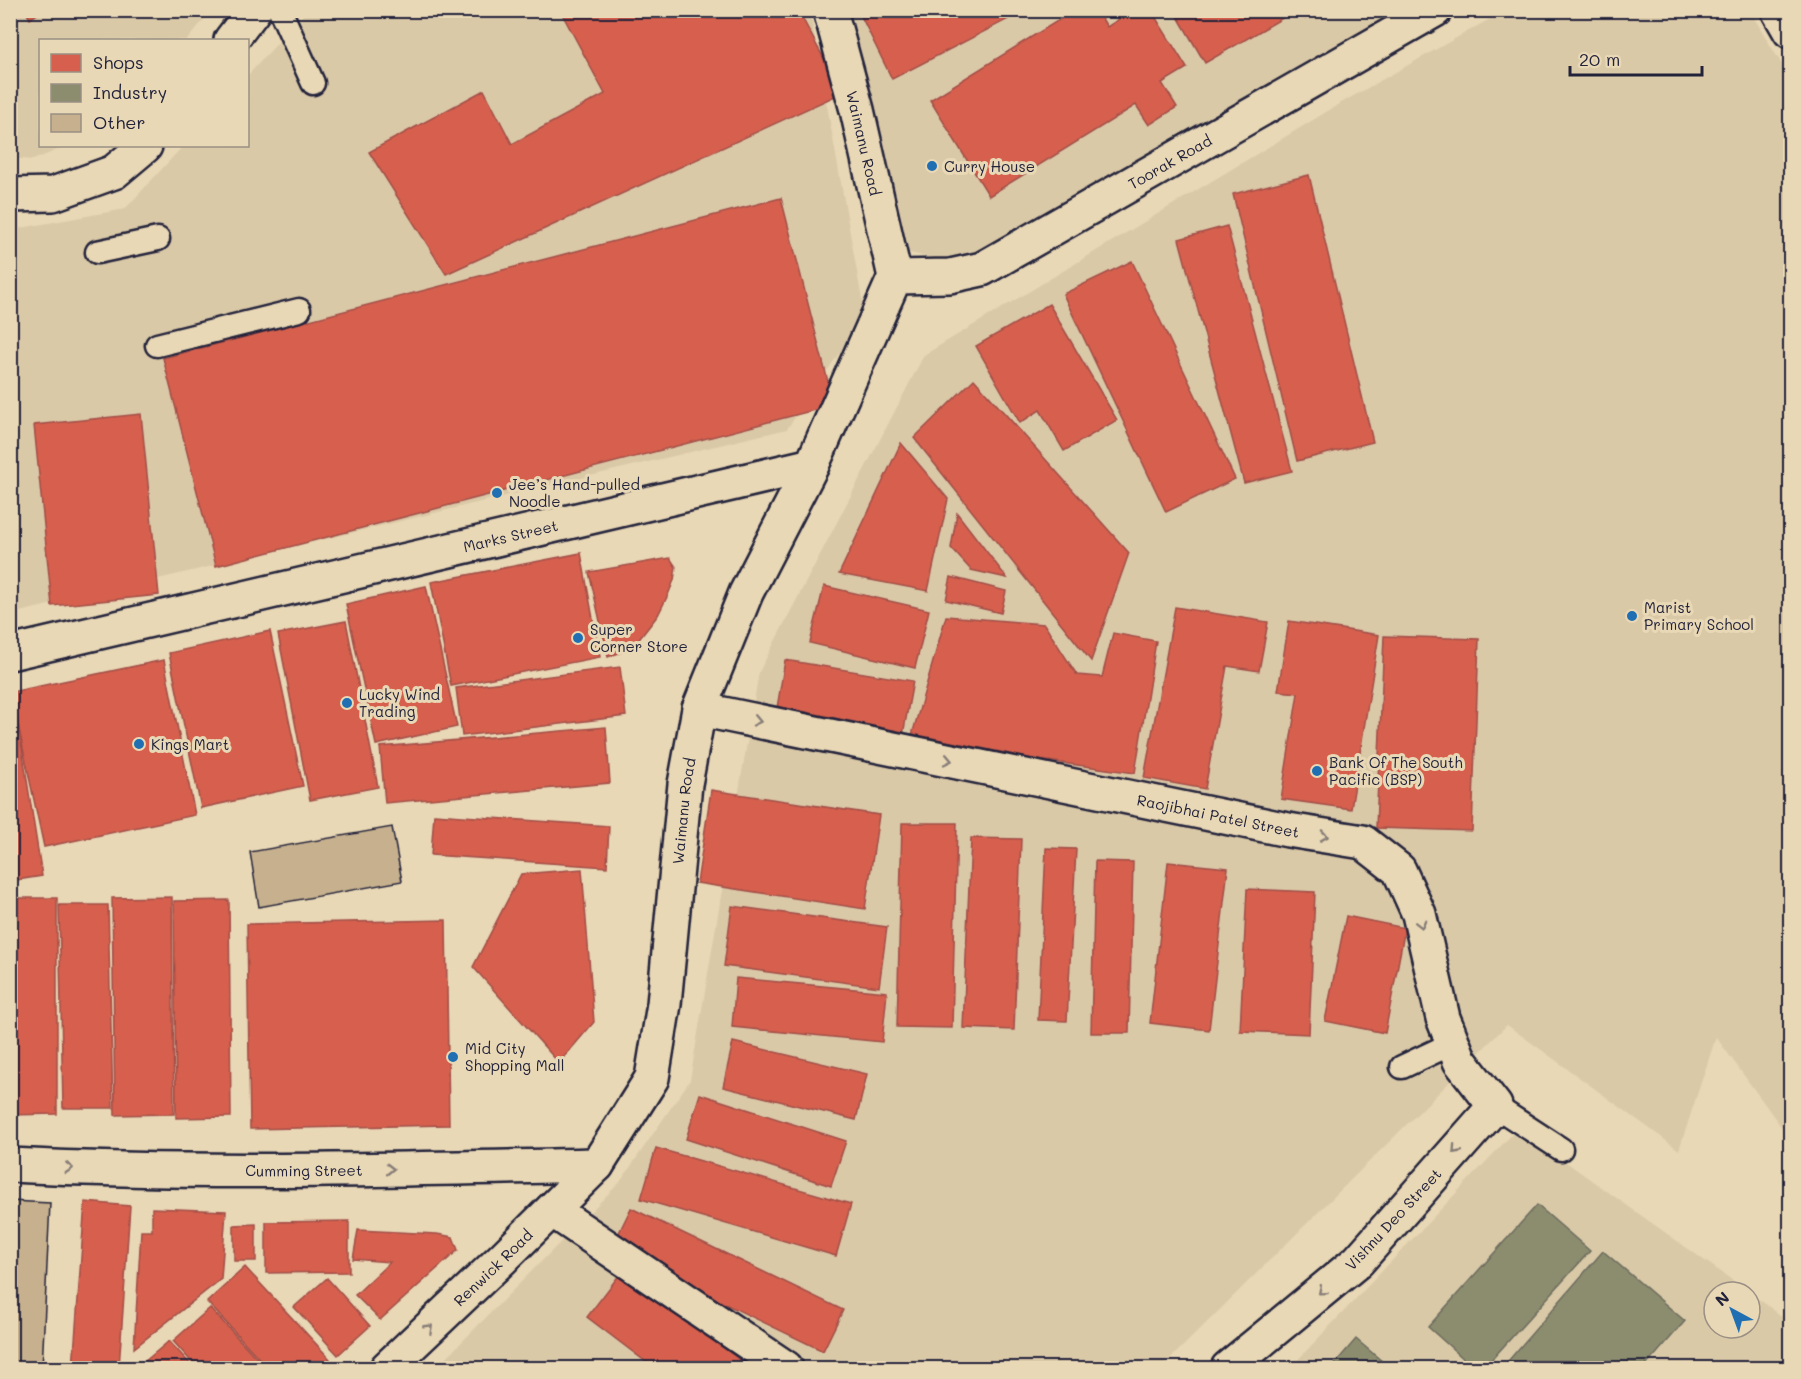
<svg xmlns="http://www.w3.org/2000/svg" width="1801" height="1379" font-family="Mali,sans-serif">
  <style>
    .built { fill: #dac9a7 }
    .shops { fill: #d6604d; stroke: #a04d48; stroke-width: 1.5 }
    .industry { fill: #8c8c6e; stroke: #6c6c5f; stroke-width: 1.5 }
    .building { fill: #c6b08d; stroke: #22223b; stroke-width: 1.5 }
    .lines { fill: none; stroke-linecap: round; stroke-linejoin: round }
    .service-casing { stroke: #22223b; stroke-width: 27 }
    .pedestrian-casing { stroke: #22223b; stroke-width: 38 }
    .minor-casing { stroke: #22223b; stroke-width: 38 }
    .secondary-casing { stroke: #22223b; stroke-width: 38 }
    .primary-casing { stroke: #22223b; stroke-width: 38 }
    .service { stroke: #e9d8b5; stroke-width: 22 }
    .pedestrian { stroke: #e9d8b5; stroke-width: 33 }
    .minor { stroke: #e9d8b5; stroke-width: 33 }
    .secondary { stroke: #e9d8b5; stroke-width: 33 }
    .primary { stroke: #e9d8b5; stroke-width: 33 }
    .oneway { stroke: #867d78 }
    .poi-dot { fill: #1f6fb2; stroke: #e9d8b5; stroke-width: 2 }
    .labels { text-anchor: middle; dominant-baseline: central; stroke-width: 6; stroke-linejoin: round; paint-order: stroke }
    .street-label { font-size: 15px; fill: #22223b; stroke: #e9d8b5 }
    .poi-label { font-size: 15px; fill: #22223b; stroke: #e9d8b5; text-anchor: start }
  </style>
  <rect width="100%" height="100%" fill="#e9d8b5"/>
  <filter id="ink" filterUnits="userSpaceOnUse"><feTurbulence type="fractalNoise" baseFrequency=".0167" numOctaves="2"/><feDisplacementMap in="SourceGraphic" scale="12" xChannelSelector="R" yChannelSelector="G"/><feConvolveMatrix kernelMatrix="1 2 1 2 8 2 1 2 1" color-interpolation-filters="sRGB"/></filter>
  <g filter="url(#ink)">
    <!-- built -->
    <g class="built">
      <path d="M10,11H211L187,40H40V146H67L33,160L11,158Z"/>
      <path d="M307,11H810L865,316L787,429L11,614L10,230L125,209L183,146H248V75Z"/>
      <path d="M844,11H1397L1332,56L957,265L903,251Z"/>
      <path d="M1504,11H1750L1790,78V1139L1716,1037L1679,1150L1507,1025L1161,1368H436L620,1182L690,1080L759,672L924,355L1341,103Z"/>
      <path d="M1518,1128L1749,1292H1714V1328H1750V1293L1790,1322V1368H1290Z"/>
    </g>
    <!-- shops -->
    <g class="shops">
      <path d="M25,10H43L30,19Z"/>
      <path d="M560,10H798L842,93L446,274L369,152L484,90L512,144L605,94Z"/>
      <path d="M858,10H1026L892,79Z"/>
      <path d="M1075,10H1097L1107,27L1133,10H1151L1187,68L1162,83L1177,107L1149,125L1136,105L989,196L930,100Z"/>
      <path d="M1174,10H1292L1293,12L1205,63Z"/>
      <path d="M1300,10H1321L1305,19Z"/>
      <path d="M1309,175L1373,442L1297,461L1233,194Z"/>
      <path d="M781,198L834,405L216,566L163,358Z"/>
      <path d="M1227,226L1292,471L1244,483L1179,239Z"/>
      <path d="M1132,261L1235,479L1166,512L1063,294Z"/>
      <path d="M1049,304L1117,420L1064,451L1040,410L1020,423L976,346Z"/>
      <path d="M974,379L1129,553L1091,661L914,438Z"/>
      <path d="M141,414L159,595L52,606L34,425Z"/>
      <path d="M901,443L948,499L928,591L839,574Z"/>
      <path d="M957,513L1007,578L971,570L951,548Z"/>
      <path d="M581,553L600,657L451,686L431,582Z"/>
      <path d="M670,558L676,567L674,580L668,595L658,615L637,642L624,651L608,657L589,572Z"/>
      <path d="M951,577L1006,591L1001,613L946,600Z"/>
      <path d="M426,586L457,727L376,745L346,604Z"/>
      <path d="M824,586L929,610L915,668L810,643Z"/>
      <path d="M1175,607L1268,622L1259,671L1227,666L1205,789L1144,778Z"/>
      <path d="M946,616L1044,624L1077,675L1102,677L1113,633L1156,641L1135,773L910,742Z"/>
      <path d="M346,621L378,787L310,800L278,634Z"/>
      <path d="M1289,621L1379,635L1351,809L1281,799L1298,693L1278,691Z"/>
      <path d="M270,631L303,786L201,808L169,653Z"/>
      <path d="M1384,636L1479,639L1472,831L1376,828Z"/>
      <path d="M164,660L195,815L44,847L11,692Z"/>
      <path d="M785,660L913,681L903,735L776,714Z"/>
      <path d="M620,667L626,716L462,736L456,688Z"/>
      <path d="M10,697H14L42,876L10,881Z"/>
      <path d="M606,727L610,783L385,803L380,747Z"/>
      <path d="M711,790L879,815L865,909L697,883Z"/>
      <path d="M434,814L609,826L607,867L431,855Z"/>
      <path d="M902,823H957L952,1028L897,1027Z"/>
      <path d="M971,838L1021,839L1014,1030L963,1028Z"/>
      <path d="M1046,848L1076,849L1067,1021L1038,1020Z"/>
      <path d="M1095,861L1133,862L1129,1033H1091Z"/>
      <path d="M1168,862L1228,868L1209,1030L1150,1023Z"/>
      <path d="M582,869L594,1022L559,1063L473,967L521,874Z"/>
      <path d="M1247,889L1315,892L1309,1034L1240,1031Z"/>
      <path d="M172,897L174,1114L115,1115L112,898Z"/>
      <path d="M10,898H57V1114L10,1115Z"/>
      <path d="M229,900L231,1117L176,1118L174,901Z"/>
      <path d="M59,905H108L113,1108H63Z"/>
      <path d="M732,906L887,927L879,987L724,966Z"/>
      <path d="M1346,916L1405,928L1385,1033L1325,1021Z"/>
      <path d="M446,920L449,1125L250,1129L247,924Z"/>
      <path d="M736,978L887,992L882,1042L732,1027Z"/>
      <path d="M733,1042L867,1074L856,1120L723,1087Z"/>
      <path d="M700,1094L846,1141L831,1186L686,1139Z"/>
      <path d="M656,1148L851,1204L836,1256L641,1199Z"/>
      <path d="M85,1202L130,1206L119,1368H73Z"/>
      <path d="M152,1208L226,1211L221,1279L134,1348L141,1231H152Z"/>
      <path d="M631,1208L843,1310L823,1351L611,1249Z"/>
      <path d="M349,1221V1272L266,1273V1222Z"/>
      <path d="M256,1224V1261H234V1225Z"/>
      <path d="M358,1230L437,1234L453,1237L458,1250L380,1320L355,1295L390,1262L353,1259Z"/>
      <path d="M245,1267L330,1359L320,1368H268L207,1302Z"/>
      <path d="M623,1270L750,1368H654L587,1317Z"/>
      <path d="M327,1278L370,1326L338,1355L294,1307Z"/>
      <path d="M210,1308L266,1368H197L173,1341Z"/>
      <path d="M169,1341L194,1368H137Z"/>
    </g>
    <!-- industry -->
    <g class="industry">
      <path d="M1537,1205L1590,1251L1484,1368H1474L1428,1327Z"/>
      <path d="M1603,1251L1685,1321L1644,1368H1502Z"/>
      <path d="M1356,1339L1390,1368H1331Z"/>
    </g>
    <!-- building -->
    <g class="building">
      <path d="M392,827L402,881L259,907L250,852Z"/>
      <path d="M10,1201L50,1203L42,1368H10Z"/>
    </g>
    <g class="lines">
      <!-- service casing -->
      <g class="service-casing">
        <g id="service">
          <path d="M280,10L313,83"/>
          <path d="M97,252L158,239"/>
          <path d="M157,345L299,310"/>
          <path d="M1402,1067L1453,1043"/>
          <path d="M1495,1106L1561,1149"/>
        </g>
      </g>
      <!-- pedestrian casing -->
      <g class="pedestrian-casing">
        <path id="pedestrian" d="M552,1210L786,1368"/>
      </g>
      <!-- minor casing -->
      <g class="minor-casing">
        <g id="minor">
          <path d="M1778,10L1790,31"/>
          <path d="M231,40L254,10"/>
          <path d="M10,195L53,194L114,172L145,146"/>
          <path id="s1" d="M699,709L1288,830L1363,842L1399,870L1419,914L1443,1018L1460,1061L1495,1106L1358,1261L1228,1368"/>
          <path id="s2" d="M10,1165C206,1175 401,1169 597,1165"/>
        </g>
      </g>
      <!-- secondary casing -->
      <g class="secondary-casing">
        <g id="secondary">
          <path id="s3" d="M895,277L950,276L982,269L1435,10"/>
        </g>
      </g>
      <!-- primary casing -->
      <g class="primary-casing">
        <g id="primary">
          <path id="s4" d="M10,653L812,465L895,277L857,110L830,10"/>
          <path id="s5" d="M387,1368L502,1259L597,1165L652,1078L664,1004L685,784L699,709L746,593L812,465"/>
        </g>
      </g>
      <!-- service -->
      <use href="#service" class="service"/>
      <!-- pedestrian -->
      <use href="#pedestrian" class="pedestrian"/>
      <!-- minor -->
      <use href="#minor" class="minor"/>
      <!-- secondary -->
      <use href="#secondary" class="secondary"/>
      <!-- primary -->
      <use href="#primary" class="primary"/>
    </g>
    <!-- one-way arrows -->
    <defs><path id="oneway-chevron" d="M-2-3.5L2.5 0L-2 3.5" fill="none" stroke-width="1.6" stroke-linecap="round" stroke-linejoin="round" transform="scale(1.5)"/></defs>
    <g class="oneway">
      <use href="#oneway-chevron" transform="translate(757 721) rotate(12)"/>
      <use href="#oneway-chevron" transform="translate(948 760) rotate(12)"/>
      <use href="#oneway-chevron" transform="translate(1324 836) rotate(9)"/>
      <use href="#oneway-chevron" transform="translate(1421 924) rotate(76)"/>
      <use href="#oneway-chevron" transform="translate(1456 1150) rotate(132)"/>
      <use href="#oneway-chevron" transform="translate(69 1168) rotate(3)"/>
      <use href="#oneway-chevron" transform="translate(390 1169) rotate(-1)"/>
      <use href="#oneway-chevron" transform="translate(1322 1291) rotate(140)"/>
      <use href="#oneway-chevron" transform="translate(429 1328) rotate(-44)"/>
    </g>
  </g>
  <!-- markers -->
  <g class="poi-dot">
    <circle cx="932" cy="166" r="6"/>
    <circle cx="497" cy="493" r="6"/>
    <circle cx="1632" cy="616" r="6"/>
    <circle cx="578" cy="638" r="6"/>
    <circle cx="347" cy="703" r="6"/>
    <circle cx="139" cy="744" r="6"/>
    <circle cx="1317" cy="771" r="6"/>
    <circle cx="453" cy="1057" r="6"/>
  </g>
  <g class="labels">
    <!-- street labels -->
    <g class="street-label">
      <text transform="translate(864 143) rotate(77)">Waimanu Road</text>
      <text stroke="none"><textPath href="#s3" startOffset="304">Toorak Road</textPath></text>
      <text stroke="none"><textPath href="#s4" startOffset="514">Marks Street</textPath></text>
      <text stroke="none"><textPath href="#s5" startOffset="664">Waimanu Road</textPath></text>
      <text stroke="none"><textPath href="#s1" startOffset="530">Raojibhai Patel Street</textPath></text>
      <text stroke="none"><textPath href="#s2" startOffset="294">Cumming Street</textPath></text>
      <text transform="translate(1393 1219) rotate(-47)">Vishnu Deo Street</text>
      <text stroke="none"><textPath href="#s5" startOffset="146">Renwick Road</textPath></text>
    </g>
    <!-- poi labels -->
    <g class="poi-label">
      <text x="944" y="166">Curry House</text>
      <text x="509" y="484">Jee’s Hand-pulled<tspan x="509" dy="17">Noodle</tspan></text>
      <text x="1644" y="607">Marist<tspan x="1644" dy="17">Primary School</tspan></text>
      <text x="590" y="629">Super<tspan x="590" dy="17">Corner Store</tspan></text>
      <text x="359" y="694">Lucky Wind<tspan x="359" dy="17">Trading</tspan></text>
      <text x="151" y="744">Kings Mart</text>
      <text x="1329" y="762">Bank Of The South<tspan x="1329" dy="17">Pacific (BSP)</tspan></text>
      <text x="465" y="1048">Mid City<tspan x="465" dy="17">Shopping Mall</tspan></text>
    </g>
  </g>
  <!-- margin -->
  <rect width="1801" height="1379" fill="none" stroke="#e9d8b5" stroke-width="36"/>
  <rect x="18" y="18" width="1765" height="1343" fill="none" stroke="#22223b" stroke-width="2" filter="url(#ink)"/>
  <!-- legend -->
  <rect x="39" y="39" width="210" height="108" fill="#e9d8b5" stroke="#998f84" stroke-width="1.5"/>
  <rect x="51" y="54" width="30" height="18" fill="#d6604d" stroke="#998f84" stroke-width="1.5"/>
  <text x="93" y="69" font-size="18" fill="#22223b">Shops</text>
  <rect x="51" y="84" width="30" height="18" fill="#8c8c6e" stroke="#998f84" stroke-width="1.5"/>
  <text x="93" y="99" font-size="18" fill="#22223b">Industry</text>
  <rect x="51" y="114" width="30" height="18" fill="#c6b08d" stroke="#998f84" stroke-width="1.5"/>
  <text x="93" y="129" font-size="18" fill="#22223b">Other</text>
  <!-- north arrow -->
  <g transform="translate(1732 1310) rotate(319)"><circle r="28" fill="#e9d8b5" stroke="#998f84" stroke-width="1.5"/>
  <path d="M0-4.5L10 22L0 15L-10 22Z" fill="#1f6fb2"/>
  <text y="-9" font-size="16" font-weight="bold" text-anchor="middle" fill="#22223b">N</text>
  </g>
  <!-- scale -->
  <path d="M1570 66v9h132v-9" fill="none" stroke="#22223b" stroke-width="3"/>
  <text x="1579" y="66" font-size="18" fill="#22223b" stroke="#e9d8b5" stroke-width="4.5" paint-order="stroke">20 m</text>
</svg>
